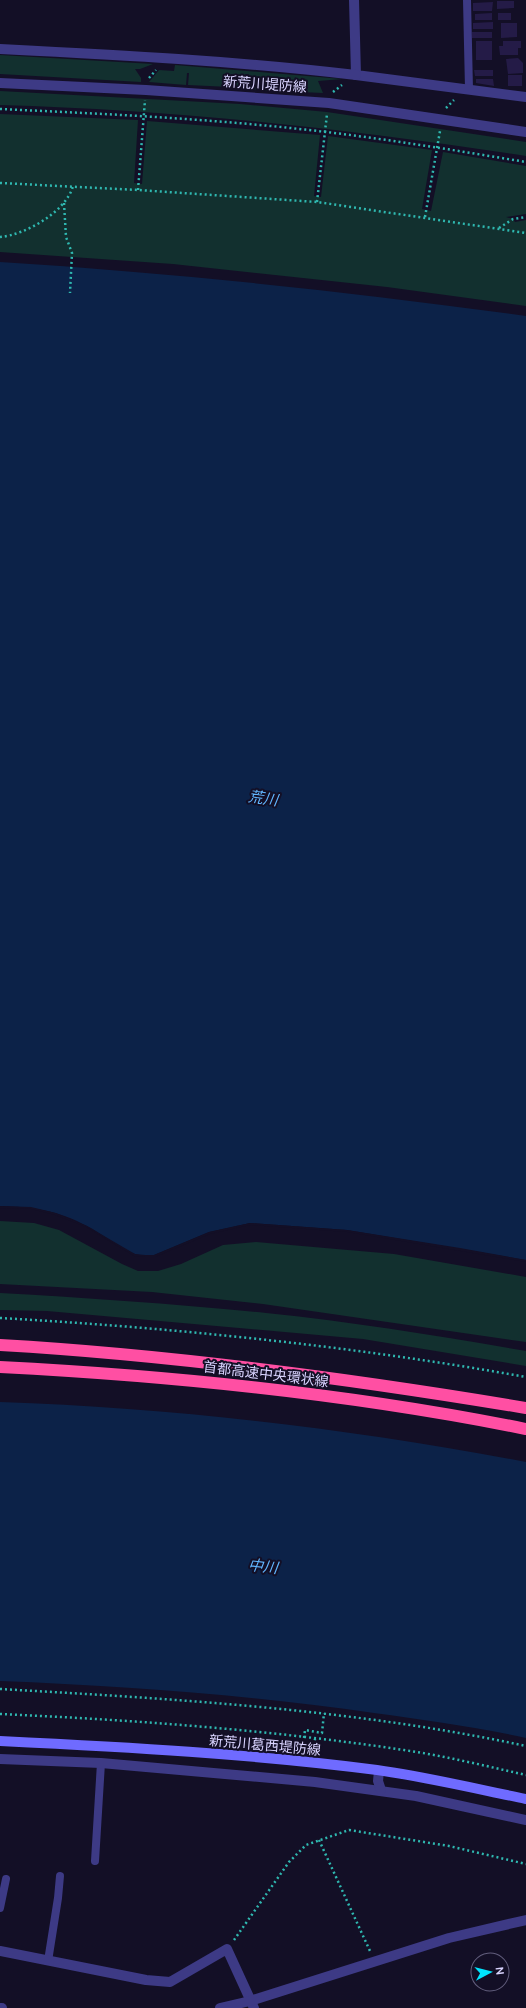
<svg xmlns="http://www.w3.org/2000/svg" width="526" height="2008" font-family="Ubuntu,'Noto Sans JP',sans-serif">
  <style>
    .green { fill: #12302f }
    .water { fill: #0c2248 }
    .pier { fill: #130f26 }
    .building { fill: #241b47 }
    .lines { fill: none; stroke-linecap: round; stroke-linejoin: round }
    .path { stroke: #2fb8b0; stroke-width: 2.5; stroke-dasharray: 2 3; stroke-linecap: butt }
    .service { stroke: #3d3a85; stroke-width: 8 }
    .pedestrian { stroke: #3d3a85; stroke-width: 10 }
    .minor { stroke: #3d3a85; stroke-width: 10 }
    .tertiary { stroke: #3d3a85; stroke-width: 10 }
    .secondary { stroke: #6f6bff; stroke-width: 10 }
    .motorway { stroke: #ff4fa3; stroke-width: 12 }
    .labels { text-anchor: middle; dominant-baseline: central; stroke-width: 4; stroke-linejoin: round; paint-order: stroke }
    .street-label { font-size: 14px; fill: #d9d4ff; stroke: #130f26 }
    .water-label { font-size: 15px; font-style: italic; fill: #62b6ff; stroke: #130f26 }
  </style>
  <rect width="100%" height="100%" fill="#130f26"/>
  <!-- green -->
  <g class="green">
    <path d="M0,55L153,64L140,69H135L141,78V82L0,74Z"/>
    <path d="M175,65L342,79L318,81L323,93L278,91L279,79L277,78L276,91L233,88V75H232L230,87L188,85L189,73H187L186,85L149,82L159,70L174,71Z"/>
    <path d="M0,91L240,104L327,112L526,142V156C352,129 176,110 0,105Z"/>
    <path d="M0,114L138,120L134,183L142,184L147,121L320,135L314,196L321,197L328,136L432,150L422,209L431,211L443,152L526,166V214L506,217L513,219L515,222L526,220V306L387,287L173,264L0,252Z"/>
    <path d="M0,1221L34,1223L59,1230L122,1264L138,1271H158L181,1264L223,1245L256,1242L394,1254L526,1277V1342L263,1304L152,1292L0,1284Z"/>
    <path d="M0,1293C89,1298 177,1304 266,1313C353,1322 440,1336 526,1351V1366L363,1339L47,1311L0,1310Z"/>
  </g>
  <!-- water -->
  <g class="water">
    <path d="M0,262C176,273 351,292 526,316V1260L347,1230L250,1223L209,1232L154,1255C148,1255 141,1256 135,1254C118,1248 103,1234 87,1226C57,1210 33,1207 0,1206Z"/>
    <path d="M0,1402C176,1408 353,1429 526,1462V1738C476,1727 425,1720 374,1713C250,1695 125,1686 0,1681Z"/>
  </g>
  <!-- pier -->
  <path class="pier" d="M0,1206L31,1207L56,1213L87,1226L135,1254L145,1255H154L209,1232L250,1223L347,1230L460,1248L526,1260V1262L347,1232L250,1225L210,1234L155,1257H145L134,1256L86,1227L55,1215L31,1209L0,1208Z"/>
  <!-- building -->
  <g class="building">
    <path d="M497,1H514V8L497,9Z"/>
    <path d="M493,2L492,11H473V3Z"/>
    <path d="M492,13V20H475V14Z"/>
    <rect x="498" y="13" width="13" height="7"/>
    <path d="M493,22V29H473V23Z"/>
    <path d="M501,23H517V37L501,38Z"/>
    <rect x="472" y="32" width="20" height="6"/>
    <rect x="476" y="41" width="16" height="19"/>
    <path d="M503,41H521V48H518V55H500L499,46H503Z"/>
    <path d="M518,58L523,63V73L508,74L506,59Z"/>
    <path d="M474,70H493V76H475Z"/>
    <rect x="508" y="75" width="14" height="11"/>
    <path d="M476,79H493L494,86L476,83Z"/>
  </g>
  <g class="lines">
    <!-- path -->
    <g class="path">
      <path d="M149,78L156,70"/>
      <path d="M333,92L342,85"/>
      <path d="M446,108L454,100"/>
      <path d="M0,109C109,114 218,119 326,132C393,140 459,151 526,162"/>
      <path d="M0,183L138,190L317,202L526,233"/>
      <path d="M138,190L145,100"/>
      <path d="M317,202L327,114"/>
      <path d="M64,203L66,237L72,253L70,293"/>
      <path d="M425,217L440,131"/>
      <path d="M499,228L513,219L526,217"/>
      <path d="M0,237C25,235 66,212 73,186"/>
      <path d="M0,1318C177,1328 352,1346 526,1377"/>
      <path d="M0,1689C176,1699 353,1709 526,1746"/>
      <path d="M0,1714C135,1720 271,1730 404,1750C445,1756 486,1766 526,1775"/>
      <path d="M304,1738L305,1730L322,1733L324,1713"/>
      <path d="M313,1750L315,1739"/>
      <path d="M319,1840L370,1951"/>
      <path d="M234,1940L289,1862L306,1845L349,1830L449,1846L526,1864"/>
    </g>
    <!-- service -->
    <g class="service">
      <path d="M467,0L469,89"/>
      <path d="M95,1861L101,1763"/>
      <path d="M0,1908L6,1879"/>
      <path d="M48,1961L58,1898L60,1876"/>
    </g>
    <!-- pedestrian -->
    <path class="pedestrian" d="M0,83L146,90L329,103L526,132"/>
    <!-- minor -->
    <g class="minor">
      <path d="M354,0L356,75L526,97"/>
      <path d="M0,49C119,55 238,61 356,75"/>
      <path d="M0,1759L101,1763L315,1782L416,1796L526,1820"/>
      <path d="M379,1771L378,1781L381,1790"/>
      <path d="M0,1951L146,1980L170,1982L227,1949L254,2008"/>
    </g>
    <!-- tertiary -->
    <g class="tertiary">
      <path d="M0,2008H2"/>
      <path d="M220,2008L250,2001L449,1938L526,1920"/>
    </g>
    <!-- secondary -->
    <path class="secondary" d="M0,1741C125,1747 254,1754 377,1770C427,1777 477,1789 526,1799"/>
    <!-- motorway -->
    <g class="motorway">
      <path d="M0,1345C176,1355 352,1379 526,1408"/>
      <path d="M0,1367C176,1376 353,1394 526,1429"/>
    </g>
  </g>
  <g class="labels">
    <!-- street labels -->
    <g class="street-label">
      <text transform="translate(265 84) rotate(4)">新荒川堤防線</text>
      <text transform="translate(266 1374) rotate(7)">首都高速中央環状線</text>
      <text transform="translate(265 1745) rotate(5)">新荒川葛西堤防線</text>
    </g>
    <!-- water labels -->
    <g class="water-label">
      <text transform="translate(263 798) rotate(8)">荒川</text>
      <text transform="translate(263 1566) rotate(7)">中川</text>
    </g>
  </g>
  <!-- north arrow -->
  <g transform="translate(490 1972) rotate(83)"><circle r="19" fill="#130f26" stroke="#625e7d"/>
  <path d="M0-3L7 15L0 10L-7 15Z" fill="#00e5ff"/>
  <text y="-6" font-size="11" font-weight="bold" text-anchor="middle" fill="#d9d4ff">N</text>
  </g>
</svg>
